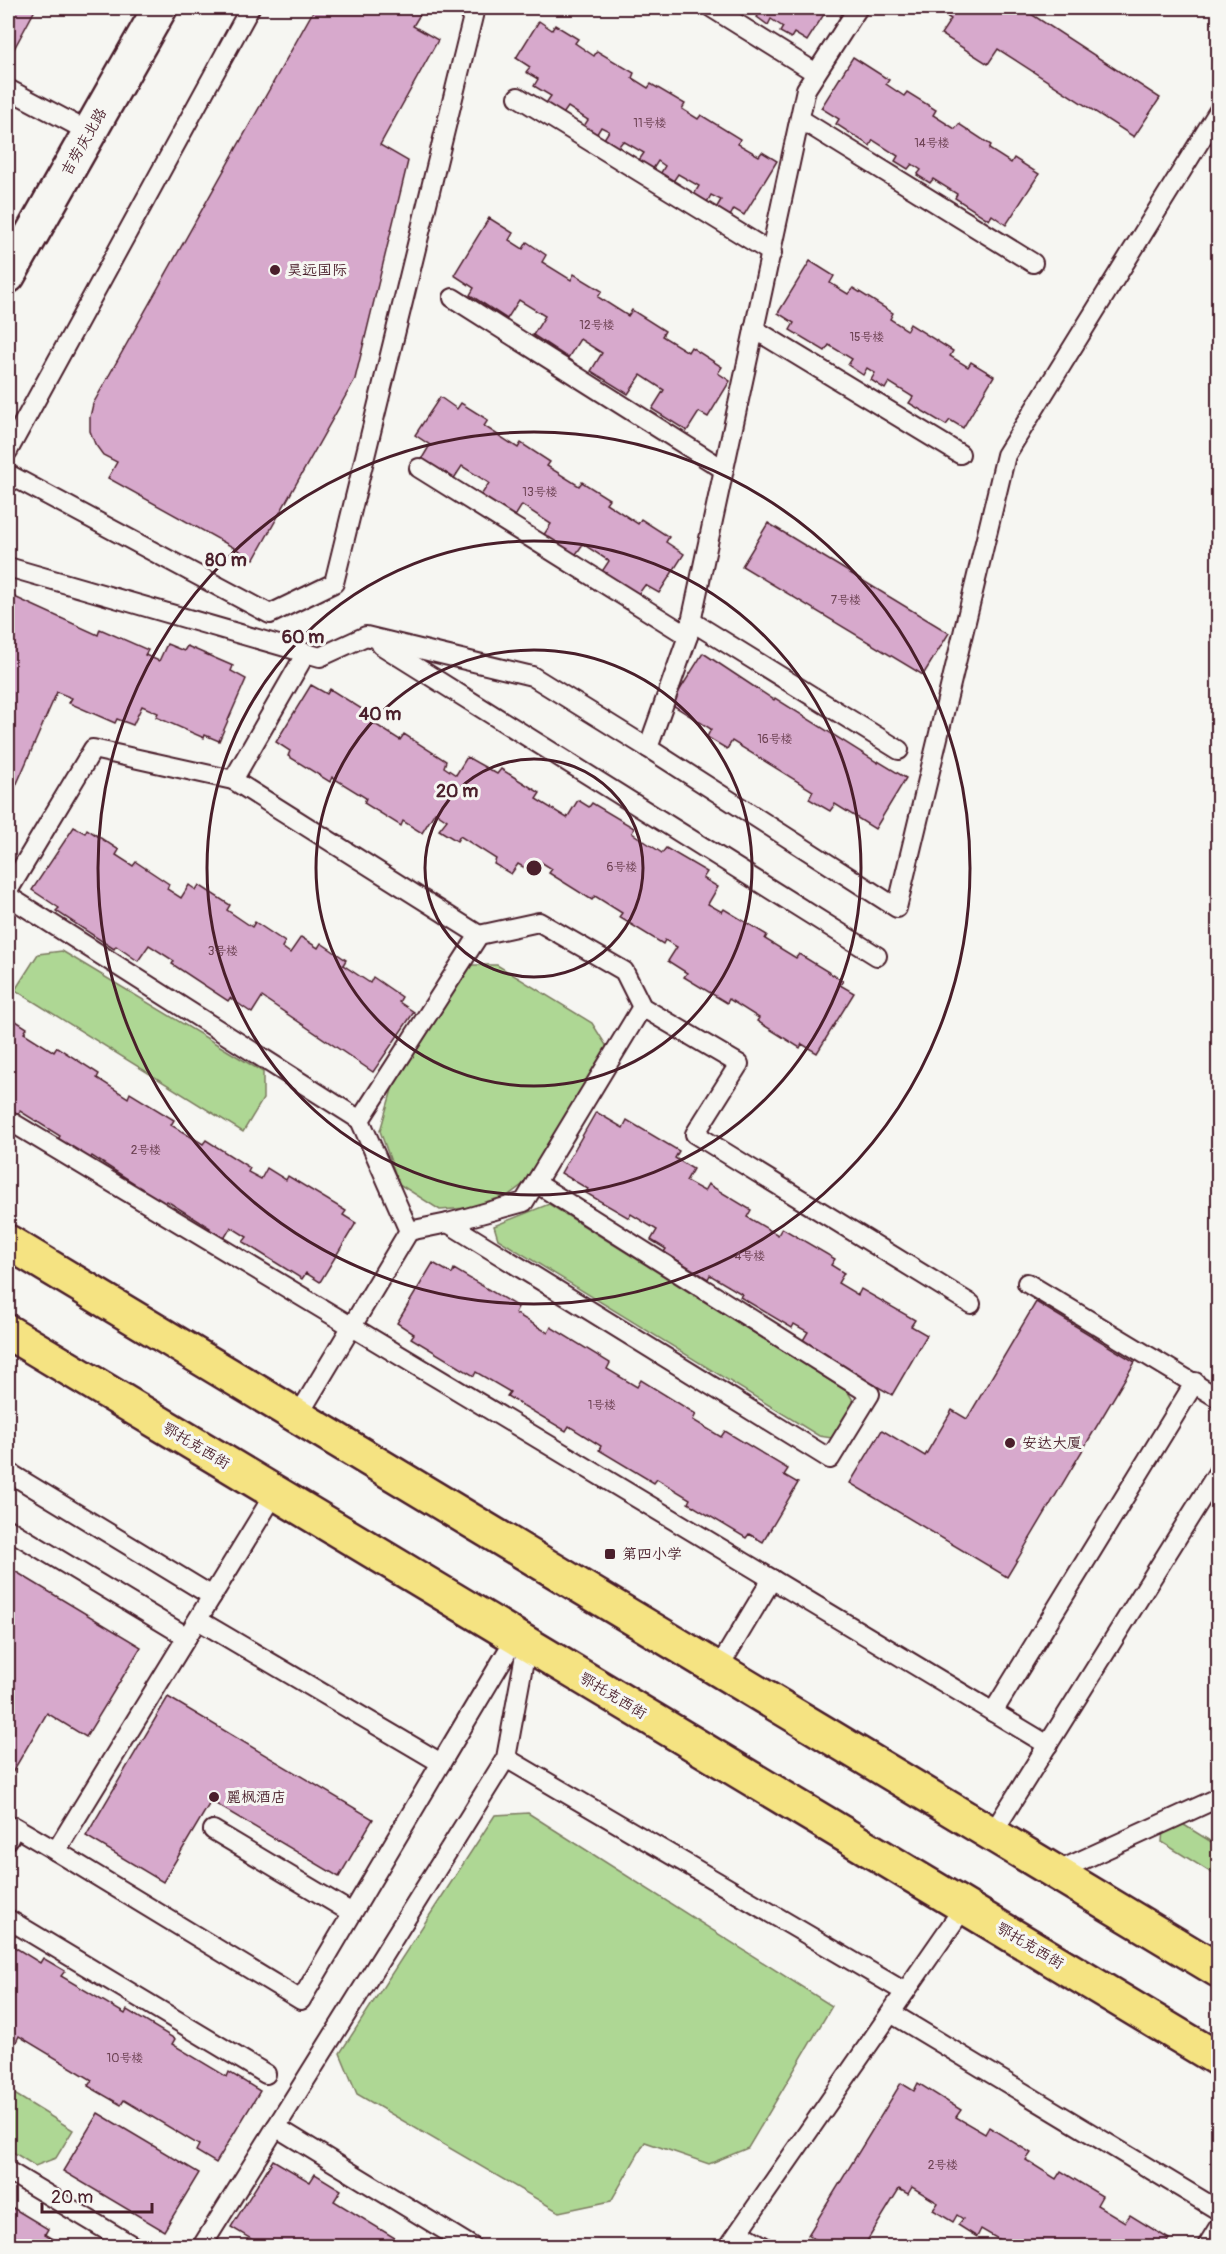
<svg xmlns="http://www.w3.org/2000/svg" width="1226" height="2254" font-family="Pangolin,'LXGW WenKai TC',sans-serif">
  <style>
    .green { fill: #aed794; stroke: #7c7b60; stroke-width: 1.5 }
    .building { fill: #d7a9cc; stroke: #4a1f2b; stroke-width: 1.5 }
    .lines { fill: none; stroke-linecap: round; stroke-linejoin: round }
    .lane-casing { stroke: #4a1f2b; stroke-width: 22 }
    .secondary-casing { stroke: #4a1f2b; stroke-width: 38 }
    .primary-casing { stroke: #4a1f2b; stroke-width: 38 }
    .lane { stroke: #f6f6f2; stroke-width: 18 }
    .secondary { stroke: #f6f6f2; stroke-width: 33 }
    .primary { stroke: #f5e382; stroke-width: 33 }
    .ring { fill: none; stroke: #4a1f2b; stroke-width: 3 }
    .poi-dot { fill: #4a1f2b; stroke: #f6f6f2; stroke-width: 2 }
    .labels { text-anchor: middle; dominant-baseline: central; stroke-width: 6; stroke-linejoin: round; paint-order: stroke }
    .number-label { font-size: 12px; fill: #6d4253 }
    .street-label { font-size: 15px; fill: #4a1f2b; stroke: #f6f6f2 }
    .poi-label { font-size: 15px; fill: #4a1f2b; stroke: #f6f6f2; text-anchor: start }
    .centre { fill: #4a1f2b; stroke: #f6f6f2; stroke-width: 3 }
    .ring-label { font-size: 18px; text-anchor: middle; font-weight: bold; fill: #4a1f2b; stroke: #f6f6f2; stroke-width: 6; stroke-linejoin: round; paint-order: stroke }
  </style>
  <rect width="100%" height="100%" fill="#f6f6f2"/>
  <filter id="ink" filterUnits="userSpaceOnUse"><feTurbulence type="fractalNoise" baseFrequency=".0167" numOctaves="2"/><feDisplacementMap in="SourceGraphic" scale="12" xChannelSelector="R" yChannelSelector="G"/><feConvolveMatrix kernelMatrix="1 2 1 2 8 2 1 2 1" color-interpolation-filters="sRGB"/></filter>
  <g filter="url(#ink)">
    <!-- green -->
    <g class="green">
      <path d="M62,951L263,1072V1099L243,1132L15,990L38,954Z"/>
      <path d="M469,965H497L592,1023L609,1050L534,1176L494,1206L440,1210L399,1184L380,1131L393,1086Z"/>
      <path d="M549,1204L848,1392L854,1402L832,1438L819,1436L498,1239L494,1226Z"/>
      <path d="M528,1813L832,2006L748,2148L709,2164L645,2142L611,2201L559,2212L357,2094L340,2053L495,1815Z"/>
      <path d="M1176,1820L1218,1846V1877L1162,1842L1163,1828Z"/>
      <path d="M8,2090L73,2130L56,2158L35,2166L8,2149Z"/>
    </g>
    <!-- building -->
    <g class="building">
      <path d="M8,8H36L8,60Z"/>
      <path d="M315,8H424L413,26L438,40L380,145L408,161L355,379L254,559L108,478L117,462L103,455L95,444L90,431V417L93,404Z"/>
      <path d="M763,8H828L807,41L794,33L791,38L780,32L783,27L771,19L768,25L757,17Z"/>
      <path d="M933,8H1022L1160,98L1134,137L998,49L988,64L941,34L951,19Z"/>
      <path d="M539,21L552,30L555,25L578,39L575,43L594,56L597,51L634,73L632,78L648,88L651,84L685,104L682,109L698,119L701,115L740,139L738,144L759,156L762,152L777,161L744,215L734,209L729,218L715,210L721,200L711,195L706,204L693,196L699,186L678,174L672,183L659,176L665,166L658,161L651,172L637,163L644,153L623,141L616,150L602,142L609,131L601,127L595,137L582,129L588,120L568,107L561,117L544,106L551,96L534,86L538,79L526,72L530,67L516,58Z"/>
      <path d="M853,57L889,80L886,84L904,96L907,92L936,110L933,115L955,129L959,124L991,145L989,149L1011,163L1014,158L1039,174L1006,225L992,215L989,220L955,198L957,194L933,179L930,183L917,175L921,170L912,164L908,169L895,161L898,156L873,140L870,146L836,124L839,119L821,108Z"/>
      <path d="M489,218L513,233L509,240L523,249L527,242L546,255L542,262L571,280L574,274L602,291L598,297L628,316L632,310L665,331L662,336L688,352L691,347L722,367L718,373L730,381L708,417L699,412L687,431L652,409L664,390L641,375L628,394L591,371L602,353L580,339L568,358L533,335L545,316L519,300L507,319L470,295L474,288L454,275Z"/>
      <path d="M810,261L834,276L830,283L848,294L853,288L893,313L890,319L907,330L910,324L953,351L950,356L968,367L971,362L994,376L963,428L950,420L946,425L909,403L913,397L889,382L885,389L871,380L875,373L867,368L863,375L848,365L852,359L829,345L825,351L790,330L794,323L778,313Z"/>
      <path d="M440,397L457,409L461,403L488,420L484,426L518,448L521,443L550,462L547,466L579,486L582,482L609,499L606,503L638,524L641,519L669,537L666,542L684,554L659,593L645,585L637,596L601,573L609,561L583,544L574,557L543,536L551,524L522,505L514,518L480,497L489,483L462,466L453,480L421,460L430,445L415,435Z"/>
      <path d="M768,523L949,633L923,675L742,566Z"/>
      <path d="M8,594L98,635L100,629L148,650L145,655L159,661L167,644L184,651L187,646L233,666L231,671L246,679L219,741L205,735L204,738L156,717L158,713L142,706L133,725L117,719L115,723L69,703L72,698L57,692L8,804Z"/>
      <path d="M703,653L774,700L775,698L878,763V761L906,778L875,829L835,804L830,811L809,799L813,791L732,741L727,749L707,737L711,729L671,704Z"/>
      <path d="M311,685L327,694L330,689L373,716L370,721L400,740L404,734L446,761L444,767L456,775L467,757L497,774L501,769L540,793L536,799L567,818L578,800L589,807L592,803L634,828L632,833L662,853L666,848L707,872L703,878L718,887L708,904L722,912L724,909L767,935L765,939L796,958L799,954L843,981L840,985L854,993L817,1053L802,1044L800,1048L757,1021L759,1018L729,999L727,1003L684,977L687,973L668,961L677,947L665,940L663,944L619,917L622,913L595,896L592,900L549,873L552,869L541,862L534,873L518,864L511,874L494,864L496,859L460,836L457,841L439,830L447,820L435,812L422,833L403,821L401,826L364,803L366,798L332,777L330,782L288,756L290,751L276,742Z"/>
      <path d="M74,827L85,833L87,829L119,850L116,855L133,866L136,862L169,884L167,889L181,898L189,885L196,890L199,885L230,905L227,910L252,927L255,922L285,942L282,947L290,953L301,937L318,948L321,943L346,960L343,965L370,983L373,977L402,997L399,1002L414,1012L373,1072L262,997L252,1013L230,998L228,1001L172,964L174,961L149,945L138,961L116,946L114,949L56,911L59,908L32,890Z"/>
      <path d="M8,1016L27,1028L24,1033L54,1052L57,1047L99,1074L97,1078L128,1098L130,1093L174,1120L171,1125L203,1144L206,1140L250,1168L248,1172L261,1179L267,1168L286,1180L288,1176L346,1211L343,1215L356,1223L320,1282L306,1273L302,1279L243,1242L247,1237L231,1227L222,1242L207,1233L210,1228L167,1201L163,1206L132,1187L134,1183L92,1156L89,1161L57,1141L60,1136L20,1111L16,1117L8,1111Z"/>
      <path d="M596,1112L623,1128L627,1120L679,1151L675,1158L693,1169L686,1181L704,1191L708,1184L751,1210L747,1217L778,1235L782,1228L835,1259L831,1265L844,1273L838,1283L858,1295L861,1289L915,1320L911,1326L927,1335L892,1395L873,1384L871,1387L819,1357L822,1353L802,1342L808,1332L794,1324L792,1328L740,1297L742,1294L710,1275L708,1279L664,1252L666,1249L651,1240L657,1230L631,1214L629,1218L586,1193L588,1189L561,1173Z"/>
      <path d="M433,1263L452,1274L454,1269L518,1307L515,1313L548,1333L551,1327L610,1363L607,1369L637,1387L641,1380L696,1414L693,1420L721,1437L725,1431L788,1469L784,1475L798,1483L763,1542L749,1534L746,1538L688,1503L690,1499L657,1479L654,1483L599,1450L601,1446L569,1426L566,1431L507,1396L510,1392L476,1372L474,1376L411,1338L414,1334L397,1323Z"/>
      <path d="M1036,1302L1135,1362L1007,1577L850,1483L882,1430L925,1456L952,1410L967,1419Z"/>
      <path d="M8,1567L141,1647L86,1737L47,1713L8,1780Z"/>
      <path d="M168,1697L373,1819L339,1877L211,1801L163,1882L86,1836Z"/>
      <path d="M8,1943L40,1963L43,1958L65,1971L61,1976L125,2014L127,2010L175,2039L172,2044L227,2077L229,2072L260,2091L216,2163L196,2151L199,2145L124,2100L121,2105L88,2086L92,2080L19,2036L16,2042L8,2037Z"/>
      <path d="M901,2083L914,2091L918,2083L961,2110L956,2117L985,2134L989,2127L1031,2153L1026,2160L1056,2179L1061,2171L1102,2196L1097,2205L1125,2222L1130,2215L1169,2239L1164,2246H1010L981,2229L977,2237L958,2225L963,2219L957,2215L953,2222L933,2210L938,2203L912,2187L908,2194L899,2189L864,2246H809L814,2239L808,2235Z"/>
      <path d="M98,2113L199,2173L164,2231L63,2171Z"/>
      <path d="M273,2160L310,2182L315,2174L341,2190L334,2201L408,2246H263L231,2227Z"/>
      <path d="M13,2208L48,2229L45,2234L65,2246H8V2211L10,2213Z"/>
    </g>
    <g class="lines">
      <!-- lane casing -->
      <g class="lane-casing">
        <g id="lane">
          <path d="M712,8L816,73"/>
          <path d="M858,8L806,89L688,636L648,748L897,908L1006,455L1218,112"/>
          <path d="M8,89L89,132"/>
          <path d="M518,97L772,253"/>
          <path d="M800,119L1033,263"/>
          <path d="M453,298L723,469"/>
          <path d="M754,329L960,454"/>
          <path d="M8,451L250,8"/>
          <path d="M419,468L688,636"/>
          <path d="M8,474L270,614L334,583L475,8"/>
          <path d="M8,567L320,657L366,636L532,676L648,748"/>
          <path d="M691,621L899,750"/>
          <path d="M381,645L877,956"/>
          <path d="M233,780L479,935L360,1120L409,1231L298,1416"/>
          <path d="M8,891L93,749L233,780L306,653"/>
          <path d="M8,896L360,1120"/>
          <path d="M479,935L539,922L624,971L642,1007L739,1064L695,1134L971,1304"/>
          <path d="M8,1120L1048,1745"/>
          <path d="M448,1223L830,1459L870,1394L536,1183"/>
          <path d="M409,1231L448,1223L524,1202L642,1007"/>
          <path d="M1027,1283L1218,1398"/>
          <path d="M8,1472L212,1596"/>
          <path d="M8,1529L187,1637"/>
          <path d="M198,1620L441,1763L516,1637"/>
          <path d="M718,1669L772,1579"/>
          <path d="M993,1712L1195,1382"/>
          <path d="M506,1758L905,1992"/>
          <path d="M213,1830L352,1913"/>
          <path d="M992,1834L1218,1472"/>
          <path d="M8,1840L15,1827L56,1851L275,1493"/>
          <path d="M56,1851L301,2000L441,1763"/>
          <path d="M1056,1872L1218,1798"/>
          <path d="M8,1919L266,2074"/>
          <path d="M891,2013L1218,2210"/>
          <path d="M276,2127L471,2246"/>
          <path d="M8,2171L133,2246"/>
          <path d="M739,2232L763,2246"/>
          <path d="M202,2246L506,1758L527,1644"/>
          <path d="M729,2246L964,1907"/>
          <path d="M1207,2246L1218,2228"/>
        </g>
      </g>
      <!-- secondary casing -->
      <g class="secondary-casing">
        <path id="secondary" d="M8,276L160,8"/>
      </g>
      <!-- primary casing -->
      <g class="primary-casing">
        <g id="primary">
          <path d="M8,1242L1218,1970"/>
          <path d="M8,1332L1218,2059"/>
        </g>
      </g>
      <!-- lane -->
      <use href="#lane" class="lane"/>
      <!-- secondary -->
      <use href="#secondary" class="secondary"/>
      <!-- primary -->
      <use href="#primary" class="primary"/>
    </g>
  </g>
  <!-- distance rings -->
  <g class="ring">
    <circle cx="534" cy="868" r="109"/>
    <circle cx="534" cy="868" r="218"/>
    <circle cx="534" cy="868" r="327"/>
    <circle cx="534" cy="868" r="436"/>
  </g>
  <!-- markers -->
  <g class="poi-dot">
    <circle cx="275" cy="270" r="6"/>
    <circle cx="1010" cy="1443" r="6"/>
    <rect x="604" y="1548" width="12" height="12" rx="3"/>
    <circle cx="214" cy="1797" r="6"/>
  </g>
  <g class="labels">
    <!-- number labels -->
    <g class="number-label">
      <text x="650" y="123">11号楼</text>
      <text x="932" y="143">14号楼</text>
      <text x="597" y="325">12号楼</text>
      <text x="867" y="337">15号楼</text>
      <text x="540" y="492">13号楼</text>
      <text x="846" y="600">7号楼</text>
      <text x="775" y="739">16号楼</text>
      <text x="622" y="867">6号楼</text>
      <text x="223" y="951">3号楼</text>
      <text x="146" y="1150">2号楼</text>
      <text x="750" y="1256">4号楼</text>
      <text x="602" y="1405">1号楼</text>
      <text x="125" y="2058">10号楼</text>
      <text x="943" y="2165">2号楼</text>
    </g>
    <!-- street labels -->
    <g class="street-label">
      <text transform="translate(84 142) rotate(-60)">吉劳庆北路</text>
      <text transform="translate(196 1446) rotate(31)">鄂托克西街</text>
      <text transform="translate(613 1696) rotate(31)">鄂托克西街</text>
      <text transform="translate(1030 1946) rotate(31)">鄂托克西街</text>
    </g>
    <!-- poi labels -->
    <g class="poi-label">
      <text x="287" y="270">昊远国际</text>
      <text x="1022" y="1443">安达大厦</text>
      <text x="622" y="1554">第四小学</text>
      <text x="226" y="1797">麗枫酒店</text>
    </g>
  </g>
  <circle cx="534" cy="868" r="9" class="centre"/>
  <g class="ring-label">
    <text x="226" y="566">80 m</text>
    <text x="303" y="643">60 m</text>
    <text x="380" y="720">40 m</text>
    <text x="457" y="797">20 m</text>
  </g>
  <!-- margin -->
  <rect width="1226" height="2254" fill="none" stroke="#f6f6f2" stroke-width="30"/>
  <rect x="15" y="15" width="1196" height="2224" fill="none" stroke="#4a1f2b" stroke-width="2" filter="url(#ink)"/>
  <!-- scale -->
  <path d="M42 2203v9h110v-9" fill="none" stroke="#4a1f2b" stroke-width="3"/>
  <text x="51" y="2203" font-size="18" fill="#4a1f2b" stroke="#f6f6f2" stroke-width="4.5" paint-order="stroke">20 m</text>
</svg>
